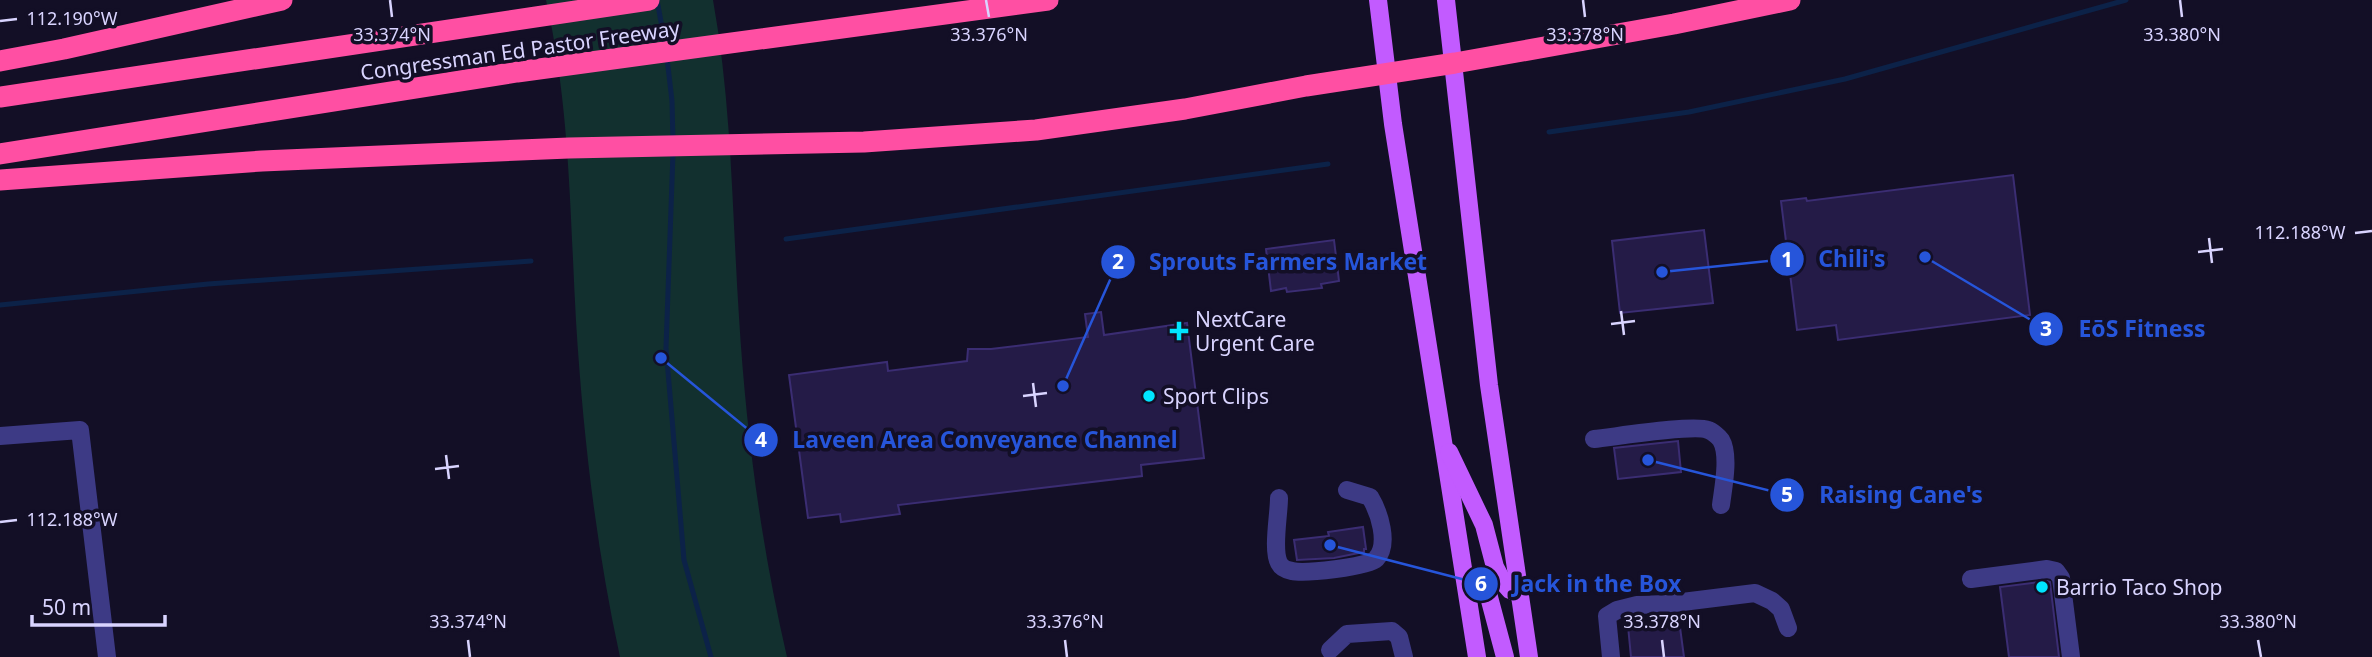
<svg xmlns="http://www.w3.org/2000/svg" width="2372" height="657" font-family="'Noto Sans',sans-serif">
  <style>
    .green { fill: #12302f }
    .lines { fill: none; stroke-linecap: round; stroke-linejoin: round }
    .stream { stroke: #0c2248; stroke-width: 5 }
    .building { fill: #241b47; stroke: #3b2d73; stroke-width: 2 }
    .minor { stroke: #3d3a85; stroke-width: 18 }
    .major { stroke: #c25bff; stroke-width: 18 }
    .highway { stroke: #ff4fa3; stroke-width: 21 }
    .ticks { fill: none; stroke: #d9d4ff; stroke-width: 2.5 }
    .poi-dot { fill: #00e5ff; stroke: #130f26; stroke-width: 2.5 }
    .labels { text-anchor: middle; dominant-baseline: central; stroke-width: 7; stroke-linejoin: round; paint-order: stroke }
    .street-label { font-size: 21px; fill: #d9d4ff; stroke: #130f26 }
    .poi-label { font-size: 21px; fill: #d9d4ff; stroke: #130f26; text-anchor: start }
    .ticks-label { font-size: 18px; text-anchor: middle; fill: #d9d4ff; stroke: #130f26; stroke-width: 7; stroke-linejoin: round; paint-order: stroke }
    .leader { fill: none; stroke: #2655da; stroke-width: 2.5 }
    .callout-dot { fill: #2655da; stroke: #130f26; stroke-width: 2.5 }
    .mark-label { font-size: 21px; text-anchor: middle; font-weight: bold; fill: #fff }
    .callout-label { font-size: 23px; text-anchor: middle; font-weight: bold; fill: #2655da; stroke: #130f26; stroke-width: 7; stroke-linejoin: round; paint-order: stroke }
  </style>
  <rect width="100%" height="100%" fill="#130f26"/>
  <!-- green -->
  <path class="green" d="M546,0H713C732,105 732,211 739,317C746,431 761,545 787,657H620C596,547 583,434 576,321C570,214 570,106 546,0Z"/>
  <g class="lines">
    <!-- stream -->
    <g class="stream">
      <path d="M657,0L666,49"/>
      <path d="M667,58L672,101L673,143"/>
      <path d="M1549,132L1689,112L1845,79L2126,0"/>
      <path d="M673,153L666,348L684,560L711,657"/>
      <path d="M786,239L1328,164"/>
      <path d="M0,305L208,284L531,261"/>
    </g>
  </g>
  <!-- building -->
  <g class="building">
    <path d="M2013,175L2030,315L1838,340L1836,325L1797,330L1781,201L1806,198L1807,201Z"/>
    <path d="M1704,230L1713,303L1620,313L1612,241Z"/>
    <path d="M1334,240L1339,281L1321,284L1322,288L1287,292L1286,288L1271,291L1266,249Z"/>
    <path d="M1101,312L1104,335L1187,323L1204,458L1141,465L1142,476L898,505L900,514L841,522L840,514L808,518L789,375L887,362L888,371L967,361L968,349H991L1088,337L1085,314Z"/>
    <path d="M1678,441L1681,472L1618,479L1614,448Z"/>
    <path d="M1363,527L1366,549H1364V552L1334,558L1297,560L1294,540L1329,536L1328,532Z"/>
    <path d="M2047,581L2050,582L2059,657H2009L2000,587Z"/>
    <path d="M1679,620L1684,657H1631L1628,626Z"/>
  </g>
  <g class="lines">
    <!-- minor -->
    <g class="minor">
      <path d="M0,436L80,430L107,657"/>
      <path d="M1594,439C1614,437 1694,424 1708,430C1712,431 1719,437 1721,440C1730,455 1723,489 1721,505"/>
      <path d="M1279,498C1279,515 1272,550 1279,563C1281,567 1286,570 1292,571C1304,574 1368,567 1376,559C1390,544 1379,512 1370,497L1347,490"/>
      <path d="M1971,579L2047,569L2056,571L2061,578L2071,657"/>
      <path d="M1330,650L1347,634L1392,631L1399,637L1404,657"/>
      <path d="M1611,657L1607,616L1617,610L1637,605L1666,604L1755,593L1772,601L1781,609L1788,628"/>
    </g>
    <!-- major -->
    <g class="major">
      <path d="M1378,0L1393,124L1477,657"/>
      <path d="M1446,0L1489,385L1529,657"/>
      <path d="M1449,452L1484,525L1495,567L1503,582L1510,590L1520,594"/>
      <path d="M1464,573L1489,597L1505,657"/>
    </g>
    <!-- highway -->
    <g class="highway">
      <path d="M0,61L64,49L282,0"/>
      <path d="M0,97L649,0"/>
      <path d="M0,154L517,72L1048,0"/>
      <path d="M0,180L262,161L569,148L864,142L1036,130L1185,109L1306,86L1455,63L1674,24L1790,0"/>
    </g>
  </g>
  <!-- ticks -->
  <path class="ticks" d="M390,0L392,17M986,0L989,17M1583,0L1585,17M2180,0L2182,17M0,21L17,19M2355,233L2372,231M2209,238L2212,263M2198,252L2223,249M1621,311L1624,335M1611,324L1635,321M1033,383L1036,407M1023,396L1047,393M446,455L449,479M435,469L459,466M0,522L17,520M468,640L470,657M1065,640L1067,657M1662,640L1664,657M2258,640L2261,657"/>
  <!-- markers -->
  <g class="poi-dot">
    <path d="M1175.5 320.5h7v7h7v7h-7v7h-7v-7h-7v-7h7z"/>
    <circle cx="1149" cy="396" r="7"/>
    <circle cx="2042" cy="587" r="7"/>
  </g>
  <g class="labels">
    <!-- street labels -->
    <g class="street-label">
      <text transform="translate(520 50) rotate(-8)">Congressman Ed Pastor Freeway</text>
    </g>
    <!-- poi labels -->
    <g class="poi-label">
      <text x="1195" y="319">NextCare<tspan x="1195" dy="24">Urgent Care</tspan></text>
      <text x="1163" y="396">Sport Clips</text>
      <text x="2056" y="587">Barrio Taco Shop</text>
    </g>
  </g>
  <g class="ticks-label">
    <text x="72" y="25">112.190°W</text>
    <text x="392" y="41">33.374°N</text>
    <text x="989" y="41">33.376°N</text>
    <text x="1585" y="41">33.378°N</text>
    <text x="2182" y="41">33.380°N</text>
    <text x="2300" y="239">112.188°W</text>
    <text x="72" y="526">112.188°W</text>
    <text x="468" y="628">33.374°N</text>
    <text x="1065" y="628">33.376°N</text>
    <text x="1662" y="628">33.378°N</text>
    <text x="2258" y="628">33.380°N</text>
  </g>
  <!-- callouts -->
  <path class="leader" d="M1662 272L1787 259M1063 386L1118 262M1925 257L2046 329M661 358L761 440M1648 460L1787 495M1330 545L1481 584"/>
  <g class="callout-dot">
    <circle cx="1662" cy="272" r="7"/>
    <circle cx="1063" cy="386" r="7"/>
    <circle cx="1925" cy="257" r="7"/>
    <circle cx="661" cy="358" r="7"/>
    <circle cx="1648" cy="460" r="7"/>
    <circle cx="1330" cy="545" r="7"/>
    <circle cx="1787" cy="259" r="18"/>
    <circle cx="1118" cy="262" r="18"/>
    <circle cx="2046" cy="329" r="18"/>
    <circle cx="761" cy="440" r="18"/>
    <circle cx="1787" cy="495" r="18"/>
    <circle cx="1481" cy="584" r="18"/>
  </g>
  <g class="mark-label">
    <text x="1787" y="267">1</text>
    <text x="1118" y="269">2</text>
    <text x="2046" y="336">3</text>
    <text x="761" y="447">4</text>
    <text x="1787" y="502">5</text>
    <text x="1481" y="591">6</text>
  </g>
  <g class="callout-label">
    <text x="1852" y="267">Chili's</text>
    <text x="1288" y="270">Sprouts Farmers Market</text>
    <text x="2142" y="337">EōS Fitness</text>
    <text x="985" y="448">Laveen Area Conveyance Channel</text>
    <text x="1901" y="503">Raising Cane's</text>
    <text x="1597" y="592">Jack in the Box</text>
  </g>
  <!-- scale -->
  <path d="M32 615v10h133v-10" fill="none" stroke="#d9d4ff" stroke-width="3.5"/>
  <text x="42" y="615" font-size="21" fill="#d9d4ff" stroke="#130f26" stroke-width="5" paint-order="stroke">50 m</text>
</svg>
